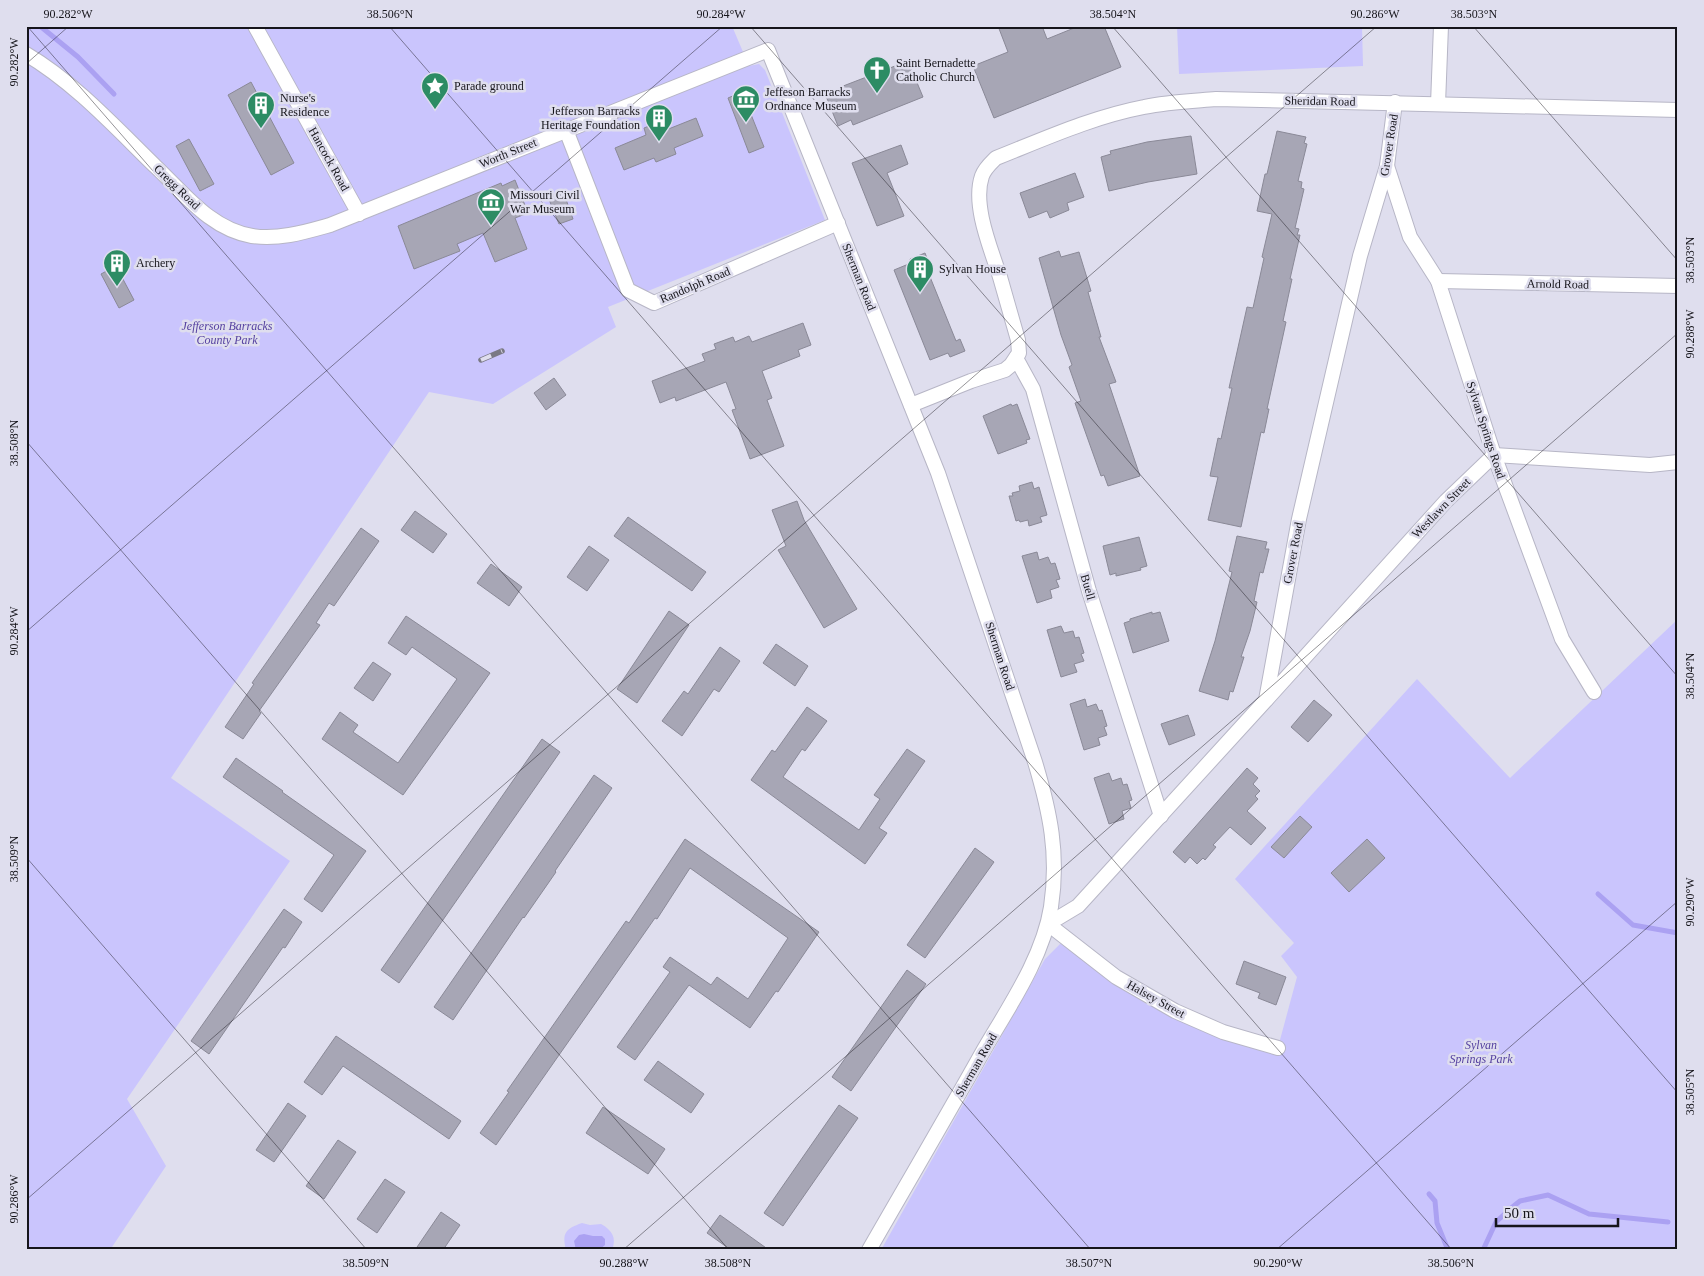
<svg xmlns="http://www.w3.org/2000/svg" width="1704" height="1276" font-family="Georgia,serif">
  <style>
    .green { fill: #cac5fd }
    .water { fill: #aba1f2 }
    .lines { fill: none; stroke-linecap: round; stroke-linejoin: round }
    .stream { stroke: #aba1f2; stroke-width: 5 }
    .building { fill: #a7a6b5; stroke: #8a8997 }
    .street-casing { stroke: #b7b6c6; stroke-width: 16 }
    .street { stroke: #fff; stroke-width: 14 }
    .rail-casing { stroke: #7a7984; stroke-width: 5.5 }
    .rail { stroke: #dfdeee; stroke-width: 4; stroke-dasharray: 11; stroke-linecap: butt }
    .ticks { fill: none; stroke: #16151b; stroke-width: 1; stroke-opacity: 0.45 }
    .labels { text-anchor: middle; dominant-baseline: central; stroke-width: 5; stroke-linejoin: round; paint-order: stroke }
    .poi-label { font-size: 12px; fill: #16151b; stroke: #dfdeee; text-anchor: start }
    .street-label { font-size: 12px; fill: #16151b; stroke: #dfdeee }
    .park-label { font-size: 12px; font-style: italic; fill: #5541a0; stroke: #dfdeee }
    .neatline { fill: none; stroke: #16151b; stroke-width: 2 }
    .ticks-label { font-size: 12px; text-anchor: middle; fill: #16151b }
  </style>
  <rect width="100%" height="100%" fill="#dfdeee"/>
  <!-- green -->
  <g class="green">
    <path d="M26,26H732L749,66L759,64L765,70L825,220L608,307L616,327L493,404L429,392L171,778L290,861L127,1099L166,1166L110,1250H26Z"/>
    <path d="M1177,26H1362L1363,66L1179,74Z"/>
    <path d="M1678,619V1250H881L1045,959L1060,944L1068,945L1085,962L1145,1003L1176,1017L1277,1051L1297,977L1281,956L1294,943L1235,879L1417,679L1510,778Z"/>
    <path d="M582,1223L590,1225L601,1224C612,1230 617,1238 612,1250H566C562,1233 565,1229 582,1223Z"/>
  </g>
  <!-- water -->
  <path class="water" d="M584,1234L593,1236H602L605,1239V1245L599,1250H576L574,1241L579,1235Z"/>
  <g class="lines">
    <!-- stream -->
    <g class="stream">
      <path d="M40,26L78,57L114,94"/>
      <path d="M1598,894L1633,925L1678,933"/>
      <path d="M1429,1194L1435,1201L1437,1223L1448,1250"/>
      <path d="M1483,1250L1496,1222L1510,1209L1520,1201L1548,1195L1589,1214L1668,1222"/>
    </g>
  </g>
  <!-- building -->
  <g class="building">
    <path d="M998,26H1042L1047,39L1079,26H1104L1121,67L994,118L973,66L1008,52Z"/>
    <path d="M908,61L923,97L853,125L851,120L838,126L826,96L839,91L838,88Z"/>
    <path d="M251,82L294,163L271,175L228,95Z"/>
    <path d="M742,92L764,147L749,153L728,98Z"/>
    <path d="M696,118L703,136L674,148L676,154L656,162L654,158L624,170L615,148L646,135L644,128L662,121L666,130Z"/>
    <path d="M1277,131L1306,137L1304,143L1307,144L1298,181L1302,182L1301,188L1304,189L1295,228L1299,229L1297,235H1300L1290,279H1292L1283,321L1286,322L1267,409H1269L1264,433L1261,432L1241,527L1208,520L1218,477L1210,476L1218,438L1221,439L1232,388H1229L1247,307L1253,308L1264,258L1262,257L1272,214L1257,211L1265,174H1267Z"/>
    <path d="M1191,136L1197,174L1148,182L1109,191L1101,157L1111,154L1110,151L1147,142Z"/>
    <path d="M189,139L214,184L200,191L176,146Z"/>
    <path d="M901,145L908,164L887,173L904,216L877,226L852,163Z"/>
    <path d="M1075,173L1084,197L1067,203L1069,210L1050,218L1047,211L1029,218L1020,193Z"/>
    <path d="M515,180L528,213L515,218L527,249L495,262L483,233L457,244L460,251L414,269L398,226L501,183L502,186Z"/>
    <path d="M563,191L573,219L559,224L548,197Z"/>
    <path d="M1059,251L1061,257L1079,252L1091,291L1088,292L1101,337H1099L1116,382L1109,384L1140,476L1108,486L1104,475L1101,476L1075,403L1081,401L1069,367L1072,365L1061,335L1039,258Z"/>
    <path d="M925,253L930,266L926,267L956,341L960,339L965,351L950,357L948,353L930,360L894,270L911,263L910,259Z"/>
    <path d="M116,266L134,300L119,308L101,274Z"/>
    <path d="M803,323L811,345L798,350L800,356L762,371L772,398L767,400L784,446L750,459L732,410L736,409L726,382L676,401L675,397L660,403L652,381L705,361L702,354L716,349L714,344L733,337L735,342L749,336L752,342Z"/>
    <path d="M554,378L566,395L546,410L534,393Z"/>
    <path d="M1011,404L1012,406L1017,404L1030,439L1026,440L1027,443L998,454L983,416Z"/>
    <path d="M1032,482L1034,489L1039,487L1047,515L1040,517L1042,522L1029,526L1028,520L1020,522L1019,520L1016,521L1009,496H1013L1012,493L1020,491L1019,486Z"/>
    <path d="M797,501L804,520L857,609L824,628L778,550L786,546L772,510Z"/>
    <path d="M415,511L447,534L433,553L401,530Z"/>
    <path d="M628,517L706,572L692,591L614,536Z"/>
    <path d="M361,528L379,541L334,606L329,603L316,623L320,625L259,711L261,713L243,739L225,727L254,684L252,683Z"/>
    <path d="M1237,536L1267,542L1265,549H1269L1263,573L1260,572L1254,601L1257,602L1250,631L1241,657H1244L1233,692L1230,691L1228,700L1199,691L1215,641L1232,572L1229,571Z"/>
    <path d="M1139,537L1147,566L1140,568L1141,570L1116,576V573L1110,575L1103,546Z"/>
    <path d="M589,546L609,560L587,591L567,577Z"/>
    <path d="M1037,552L1039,560L1048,557L1051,564L1055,563L1060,579L1056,580L1059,587L1050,590L1052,598L1037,603L1022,556Z"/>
    <path d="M491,564L522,587L509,606L477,583Z"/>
    <path d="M669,611L689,625L637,703L617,689Z"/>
    <path d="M1152,612V614L1160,612L1169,641L1133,653L1124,623L1130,621V619Z"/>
    <path d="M406,616L490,673L403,795L322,739L340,712L358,725L353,732L398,763L457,679L412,647L406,655L388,643Z"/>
    <path d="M1061,626L1064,633L1073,631L1075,638L1079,637L1084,653L1081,654L1084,661L1074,664L1077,672L1061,677L1047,630Z"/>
    <path d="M776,644L808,666L795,686L763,663Z"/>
    <path d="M720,647L740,661L719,692L714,689L682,736L662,721L684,691L688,694Z"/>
    <path d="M373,662L391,674L373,701L354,688Z"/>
    <path d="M1085,699L1087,707L1096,704L1099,711L1102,710L1107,726L1104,727L1107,735L1098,738L1100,745L1084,750L1070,704Z"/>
    <path d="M1314,700L1332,715L1308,742L1291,727Z"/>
    <path d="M807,707L827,721L805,751L802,749L783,777L859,830L880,799L874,795L907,749L925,761L879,828L887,833L865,864L751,780L772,750L775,752Z"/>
    <path d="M1188,715L1195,735L1169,745L1161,724Z"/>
    <path d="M542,739L560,752L399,983L381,970Z"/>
    <path d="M236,758L283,791L282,792L366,851L322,912L304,899L334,855L223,777Z"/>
    <path d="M1247,768L1258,778L1253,784L1260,791L1255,796L1258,799L1247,811L1266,828L1251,845L1230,827L1213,845L1216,847L1205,860L1203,858L1197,864L1190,857L1185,863L1173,852Z"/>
    <path d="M1109,773L1112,781L1121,778L1123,785L1127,784L1132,800L1129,801L1131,808L1122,811L1124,819L1109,824L1094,778Z"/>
    <path d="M594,775L612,788L555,871L556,872L524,918L523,917L453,1020L434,1007Z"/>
    <path d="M1300,816L1312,827L1284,858L1271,847Z"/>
    <path d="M685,839L819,932L778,992L776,991L750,1028L689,985L635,1060L617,1047L670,972L663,967L670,957L711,985L717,977L748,999L788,938L690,868L657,919L655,918L496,1145L480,1133L509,1092L507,1091L626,921L629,923Z"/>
    <path d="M1367,839L1385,858L1349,892L1331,873Z"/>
    <path d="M975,848L994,862L925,958L907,945Z"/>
    <path d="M284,909L302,922L285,948L283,947L209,1054L191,1041Z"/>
    <path d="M1244,961L1286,977L1276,1005L1258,998L1260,993L1236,984Z"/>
    <path d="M907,970L926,984L851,1091L832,1077Z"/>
    <path d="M336,1036L461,1121L449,1139L343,1066L322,1095L304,1082Z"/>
    <path d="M658,1061L704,1094L691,1113L644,1080Z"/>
    <path d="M288,1103L306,1116L274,1162L256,1150Z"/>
    <path d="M839,1105L858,1118L783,1226L764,1213Z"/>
    <path d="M603,1107L665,1149L648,1174L586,1133Z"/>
    <path d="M338,1140L356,1152L324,1199L306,1186Z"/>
    <path d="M385,1179L405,1192L377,1233L357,1219Z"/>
    <path d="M441,1212L460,1225L443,1250H415Z"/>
    <path d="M720,1215L769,1250H731L707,1233Z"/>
  </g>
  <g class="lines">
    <!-- street casing -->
    <g class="street-casing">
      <g id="street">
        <path d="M255,26L359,214"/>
        <path d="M26,54C75,83 115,127 155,166C184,193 210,229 252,236C279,240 305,232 330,225L768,50L938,473L1035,762C1050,812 1059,854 1051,907C1043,958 1008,1008 982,1053C945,1119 907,1184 869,1250"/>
        <path d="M1438,104L1441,26"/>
        <path d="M566,130L628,290L654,303L838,223"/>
        <path d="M1387,166L1410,237L1438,281L1494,455L1562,639L1594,692"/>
        <path d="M1438,281L1678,286"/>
        <path d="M1016,358L1033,389L1089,591L1161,816"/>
        <path d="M911,405L971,381L1005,370L1011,365L1019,353L1018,340C1012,319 1006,298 1000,277C991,249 972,205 982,176C985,168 990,164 996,158C1044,139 1092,117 1144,107C1167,102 1192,101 1216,99L1678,110"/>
        <path d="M1267,699L1446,501L1494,455L1650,465L1678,462"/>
        <path d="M1278,1048L1223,1032L1175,1011L1116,977L1048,924L1078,906L1266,700L1299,519L1360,256L1387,166L1395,102"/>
      </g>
    </g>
    <!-- street -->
    <use href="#street" class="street"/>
    <!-- rail casing -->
    <g class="rail-casing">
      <path id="rail" d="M481,360L502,351"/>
    </g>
    <!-- rail -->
    <use href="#rail" class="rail"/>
  </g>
  <!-- ticks -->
  <path class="ticks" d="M27,26L1091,1250M389,26L1452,1250M750,26L1678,1093M1112,26L1678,677M1473,26L1678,261M26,64L69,26M26,441L729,1250M26,632L723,26M26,857L367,1250M26,1200L1377,26M623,1250L1678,333M1276,1250L1678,901"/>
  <!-- icons -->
  <defs>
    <g id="church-pin" transform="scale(1.4375)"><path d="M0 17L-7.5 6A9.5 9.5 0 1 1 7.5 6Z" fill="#2d8c64" stroke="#dfdeee"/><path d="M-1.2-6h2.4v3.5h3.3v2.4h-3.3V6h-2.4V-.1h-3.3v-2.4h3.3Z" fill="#fff"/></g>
    <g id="sight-pin" transform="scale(1.4375)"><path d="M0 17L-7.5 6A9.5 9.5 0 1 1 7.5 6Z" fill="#2d8c64" stroke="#dfdeee"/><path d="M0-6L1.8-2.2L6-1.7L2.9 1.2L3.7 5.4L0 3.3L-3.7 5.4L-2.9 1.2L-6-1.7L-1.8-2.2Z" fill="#fff"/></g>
    <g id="museum-pin" transform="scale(1.4375)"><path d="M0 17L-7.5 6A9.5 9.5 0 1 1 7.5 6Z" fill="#2d8c64" stroke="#dfdeee"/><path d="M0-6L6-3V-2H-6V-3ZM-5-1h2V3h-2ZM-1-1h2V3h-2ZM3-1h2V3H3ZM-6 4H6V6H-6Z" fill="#fff"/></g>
    <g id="building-pin" transform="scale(1.4375)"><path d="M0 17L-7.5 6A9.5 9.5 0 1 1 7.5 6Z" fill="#2d8c64" stroke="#dfdeee"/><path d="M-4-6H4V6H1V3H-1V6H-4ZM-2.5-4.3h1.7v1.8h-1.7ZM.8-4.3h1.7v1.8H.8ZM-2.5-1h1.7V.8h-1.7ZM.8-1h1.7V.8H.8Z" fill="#fff"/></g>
  </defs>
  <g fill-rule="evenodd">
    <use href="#church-pin" x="877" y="70"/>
    <use href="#sight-pin" x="435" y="86"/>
    <use href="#museum-pin" x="746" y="99"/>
    <use href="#building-pin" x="261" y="105"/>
    <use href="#building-pin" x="659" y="118"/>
    <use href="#museum-pin" x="491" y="202"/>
    <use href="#building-pin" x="117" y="263"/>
    <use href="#building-pin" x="920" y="269"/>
  </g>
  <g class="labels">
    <!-- poi labels -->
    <g class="poi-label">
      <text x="896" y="63">Saint Bernadette<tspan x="896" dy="14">Catholic Church</tspan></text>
      <text x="454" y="86">Parade ground</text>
      <text x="765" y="92">Jeffeson Barracks<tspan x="765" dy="14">Ordnance Museum</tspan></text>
      <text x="280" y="98">Nurse's<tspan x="280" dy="14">Residence</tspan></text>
      <text x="640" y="111" text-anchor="end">Jefferson Barracks<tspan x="640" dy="14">Heritage Foundation</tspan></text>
      <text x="510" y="195">Missouri Civil<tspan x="510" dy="14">War Museum</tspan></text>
      <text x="136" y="263">Archery</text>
      <text x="939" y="269">Sylvan House</text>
    </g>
    <!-- street labels -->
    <g class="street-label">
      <text transform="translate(1320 101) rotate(1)">Sheridan Road</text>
      <text transform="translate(1389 145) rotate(-81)">Grover Road</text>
      <text transform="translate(508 153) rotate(-22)">Worth Street</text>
      <text transform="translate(329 159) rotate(61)">Hancock Road</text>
      <text transform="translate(177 187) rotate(44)">Gregg Road</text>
      <text transform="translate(859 277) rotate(68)">Sherman Road</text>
      <text transform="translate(1558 284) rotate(1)">Arnold Road</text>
      <text transform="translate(695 285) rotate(-23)">Randolph Road</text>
      <text transform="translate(1486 430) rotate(72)">Sylvan Springs Road</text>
      <text transform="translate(1441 508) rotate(-46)">Westlawn Street</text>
      <text transform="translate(1293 553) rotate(-79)">Grover Road</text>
      <text transform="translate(1088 587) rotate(74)">Buell</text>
      <text transform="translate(1000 656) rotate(72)">Sherman Road</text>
      <text transform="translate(1156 999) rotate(29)">Halsey Street</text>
      <text transform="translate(976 1065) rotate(-60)">Sherman Road</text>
    </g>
    <!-- park labels -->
    <g class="park-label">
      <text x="227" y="326">Jefferson Barracks<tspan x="227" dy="14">County Park</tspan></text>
      <text x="1481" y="1045">Sylvan<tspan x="1481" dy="14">Springs Park</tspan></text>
    </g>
  </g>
  <!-- border -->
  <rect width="1704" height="1276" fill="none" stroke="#dfdeee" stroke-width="55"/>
  <!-- scale -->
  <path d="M1496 1218v8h122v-8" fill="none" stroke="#16151b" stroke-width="2.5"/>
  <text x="1504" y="1218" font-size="15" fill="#16151b" stroke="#dfdeee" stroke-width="4" paint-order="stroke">50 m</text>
  <rect x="28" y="28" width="1648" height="1220" class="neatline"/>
  <g class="ticks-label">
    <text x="68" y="18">90.282°W</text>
    <text x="390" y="18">38.506°N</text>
    <text x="721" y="18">90.284°W</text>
    <text x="1113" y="18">38.504°N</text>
    <text x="1375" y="18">90.286°W</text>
    <text x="1474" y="18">38.503°N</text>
    <text transform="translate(14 62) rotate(-90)" y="4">90.282°W</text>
    <text transform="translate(1690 260) rotate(-90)" y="4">38.503°N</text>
    <text transform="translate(1690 334) rotate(-90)" y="4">90.288°W</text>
    <text transform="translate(14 443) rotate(-90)" y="4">38.508°N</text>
    <text transform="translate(14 631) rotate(-90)" y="4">90.284°W</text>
    <text transform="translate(1690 676) rotate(-90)" y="4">38.504°N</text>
    <text transform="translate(14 859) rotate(-90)" y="4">38.509°N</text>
    <text transform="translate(1690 902) rotate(-90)" y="4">90.290°W</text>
    <text transform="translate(1690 1092) rotate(-90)" y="4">38.505°N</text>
    <text transform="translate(14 1199) rotate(-90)" y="4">90.286°W</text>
    <text x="366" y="1267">38.509°N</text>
    <text x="624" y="1267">90.288°W</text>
    <text x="728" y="1267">38.508°N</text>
    <text x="1089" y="1267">38.507°N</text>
    <text x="1278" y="1267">90.290°W</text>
    <text x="1451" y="1267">38.506°N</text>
  </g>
</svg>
